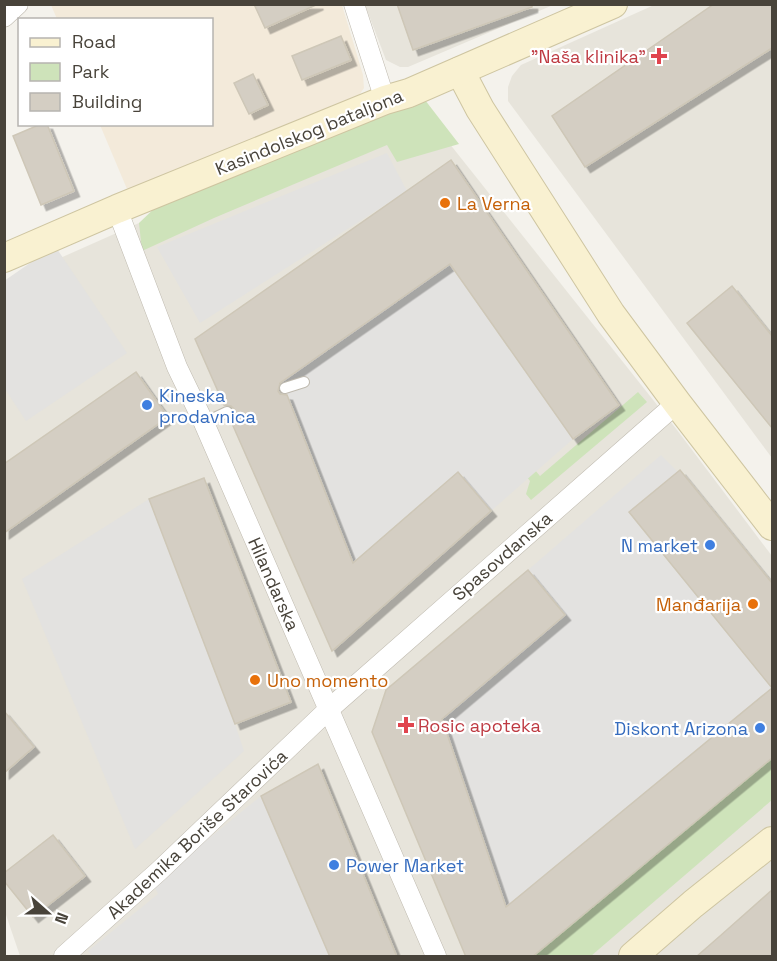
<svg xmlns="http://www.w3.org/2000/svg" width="777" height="961" font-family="'Space Grotesk',sans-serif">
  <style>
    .residential { fill: #e7e4db }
    .commercial { fill: #f3eada }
    .green { fill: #cee3ba }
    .parking { fill: #e3e2e0 }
    .building { fill: #d4cec3; stroke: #cec7b7; stroke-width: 1.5; filter: url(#shadow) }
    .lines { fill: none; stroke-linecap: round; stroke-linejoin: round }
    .lane-casing { stroke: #bfbaaf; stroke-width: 12 }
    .street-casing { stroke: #bfbaaf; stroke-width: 21 }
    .secondary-casing { stroke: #cec5a1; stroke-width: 30 }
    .lane { stroke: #fff; stroke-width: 10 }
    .street { stroke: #fff; stroke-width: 20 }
    .secondary { stroke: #f9f1d1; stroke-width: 28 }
    .health-dot { fill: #e0444e; stroke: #fff; stroke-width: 2 }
    .food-dot { fill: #e8710a; stroke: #fff; stroke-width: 2 }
    .shop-dot { fill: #3f7fe0; stroke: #fff; stroke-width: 2 }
    .labels { text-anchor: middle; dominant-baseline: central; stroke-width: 4.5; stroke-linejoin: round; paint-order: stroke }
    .health-label { font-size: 18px; fill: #be3a42; stroke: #fff; text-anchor: end }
    .street-label { font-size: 18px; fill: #48433a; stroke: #fff }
    .food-label { font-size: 18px; fill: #c56008; stroke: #fff; text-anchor: start }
    .shop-label { font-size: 18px; fill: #366cbe; stroke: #fff; text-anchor: start }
  </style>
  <defs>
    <filter id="shadow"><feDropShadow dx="5.5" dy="5.5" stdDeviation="0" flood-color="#0004"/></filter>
  </defs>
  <rect width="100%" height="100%" fill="#f4f2ec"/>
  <!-- residential -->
  <g class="residential">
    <path d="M365,5H553L408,67H400L386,60Z"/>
    <path d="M654,5H772V458L508,101V87L512,76L521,65Z"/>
    <path d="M426,114L677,430L772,556V956H20L4,909V283L139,223Z"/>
  </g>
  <!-- commercial -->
  <path class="commercial" d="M51,5H342L363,75L364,88L357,98L224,154L127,189L100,125L212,124V20L57,19Z"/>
  <!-- green -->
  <g class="green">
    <path d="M425,100L459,144L397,162L387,145L214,218L142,251L139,223L159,204Z"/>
    <path d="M638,392L647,402L531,500L526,494L530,481L489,428L482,407L540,476Z"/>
    <path d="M772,758V800L591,956H534Z"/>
  </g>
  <!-- parking -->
  <g class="parking">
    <path d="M387,153L407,191L200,323L157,247Z"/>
    <path d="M55,246L127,353L26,421L5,389L4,281Z"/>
    <path d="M450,264L573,439L491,511L458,472L353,563L282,382Z"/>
    <path d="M661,455L678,472L629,512L772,688L506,907L442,719L528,570Z"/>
    <path d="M149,499L235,724L244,751L135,849L22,579Z"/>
    <path d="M261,796L330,956H92L88,951L158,894L153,884Z"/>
  </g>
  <!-- building -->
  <g class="building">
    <path d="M254,4H318L265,28Z"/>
    <path d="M397,4H532V7L413,50Z"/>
    <path d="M714,4H772V48L585,167L552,116Z"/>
    <path d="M341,36L351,60L302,80L292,56Z"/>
    <path d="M253,74L268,105L249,114L234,83Z"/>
    <path d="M41,124H47L74,191L41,205L13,136Z"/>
    <path d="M451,160L619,405L573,439L450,264L280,383L278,391L280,394L287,395L353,563L458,472L491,511L332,651L230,419L233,416L234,409L231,406L224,405L195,339Z"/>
    <path d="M732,286L772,336V428L687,323Z"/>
    <path d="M136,372L168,417L4,533V464Z"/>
    <path d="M680,470L772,583V688L629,512Z"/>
    <path d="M204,478L291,702L235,724L149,499Z"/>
    <path d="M528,570L565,615L442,719L506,907L772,688V758L532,957H466L372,732L386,690Z"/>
    <path d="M4,711L34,747L4,773Z"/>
    <path d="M318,764L397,957H330L261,796Z"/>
    <path d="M53,835L85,876L33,917L4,881V873Z"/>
    <path d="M772,890V957H696L720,936Z"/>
  </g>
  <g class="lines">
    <!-- lane casing -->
    <g class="lane-casing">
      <g id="lane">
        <path d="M285,388L304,382"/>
        <path d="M204,423L227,412"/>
      </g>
    </g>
    <!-- street casing -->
    <g class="street-casing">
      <g id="street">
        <path d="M354,4L385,100"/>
        <path d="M4,17L18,4"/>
        <path d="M117,209L177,367L204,423L436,956"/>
        <path d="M64,956L159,871L328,710L677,403"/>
      </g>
    </g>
    <!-- secondary casing -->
    <g class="secondary-casing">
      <g id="secondary">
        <path d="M460,71L480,109L611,314L677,403L772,526"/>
        <path d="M4,258L117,209L385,100L409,93L613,4"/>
        <path d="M633,956L693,904L772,841"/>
      </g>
    </g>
    <!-- lane -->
    <use href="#lane" class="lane"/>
    <!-- street -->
    <use href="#street" class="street"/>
    <!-- secondary -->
    <use href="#secondary" class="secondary"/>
  </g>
  <!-- markers -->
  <g class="health-dot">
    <path d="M656 47h6v6h6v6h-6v6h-6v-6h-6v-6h6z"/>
    <path d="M403 716h6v6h6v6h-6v6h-6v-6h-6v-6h6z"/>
  </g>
  <g class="food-dot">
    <circle cx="445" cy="203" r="6"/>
    <circle cx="753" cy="604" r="6"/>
    <circle cx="255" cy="680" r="6"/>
  </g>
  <g class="shop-dot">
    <circle cx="147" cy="405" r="6"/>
    <circle cx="710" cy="545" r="6"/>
    <circle cx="760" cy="728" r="6"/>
    <circle cx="334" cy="865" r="6"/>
  </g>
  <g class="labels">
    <!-- health labels -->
    <g class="health-label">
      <text x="646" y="56">"Naša klinika"</text>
      <text x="418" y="725" text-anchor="start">Rosic apoteka</text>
    </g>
    <!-- street labels -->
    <g class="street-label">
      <text transform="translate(309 132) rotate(-22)">Kasindolskog bataljona</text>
      <text transform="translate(502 556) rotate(-41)">Spasovdanska</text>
      <text transform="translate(274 584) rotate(66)">Hilandarska</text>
      <text transform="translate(197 834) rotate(-43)">Akademika Boriše Starovića</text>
    </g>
    <!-- food labels -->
    <g class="food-label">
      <text x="457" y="203">La Verna</text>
      <text x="741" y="604" text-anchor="end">Manđarija</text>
      <text x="267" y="680">Uno momento</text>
    </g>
    <!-- shop labels -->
    <g class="shop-label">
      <text x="159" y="395">Kineska<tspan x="159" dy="21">prodavnica</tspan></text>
      <text x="698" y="545" text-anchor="end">N market</text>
      <text x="748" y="728" text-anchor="end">Diskont Arizona</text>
      <text x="346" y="865">Power Market</text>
    </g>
  </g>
  <!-- border -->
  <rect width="777" height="961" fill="none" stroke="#48433a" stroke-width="12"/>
  <!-- legend -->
  <rect x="18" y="18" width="195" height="108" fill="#ffffff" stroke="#b6b4b0" stroke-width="1.5"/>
  <rect x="30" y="38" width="30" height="9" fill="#f9f1d1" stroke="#b6b4b0" stroke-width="1.5"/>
  <text x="72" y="48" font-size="18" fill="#48433a">Road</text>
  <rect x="30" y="63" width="30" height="18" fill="#cee3ba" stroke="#b6b4b0" stroke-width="1.5"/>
  <text x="72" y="78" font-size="18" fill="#48433a">Park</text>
  <rect x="30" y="93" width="30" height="18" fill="#d4cec3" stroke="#b6b4b0" stroke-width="1.5"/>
  <text x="72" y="108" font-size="18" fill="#48433a">Building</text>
  <!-- north arrow -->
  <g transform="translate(48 913) rotate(111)" stroke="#ffffff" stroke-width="4.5" paint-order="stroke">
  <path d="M0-4.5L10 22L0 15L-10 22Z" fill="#48433a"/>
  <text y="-9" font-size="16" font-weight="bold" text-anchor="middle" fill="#48433a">N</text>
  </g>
</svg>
